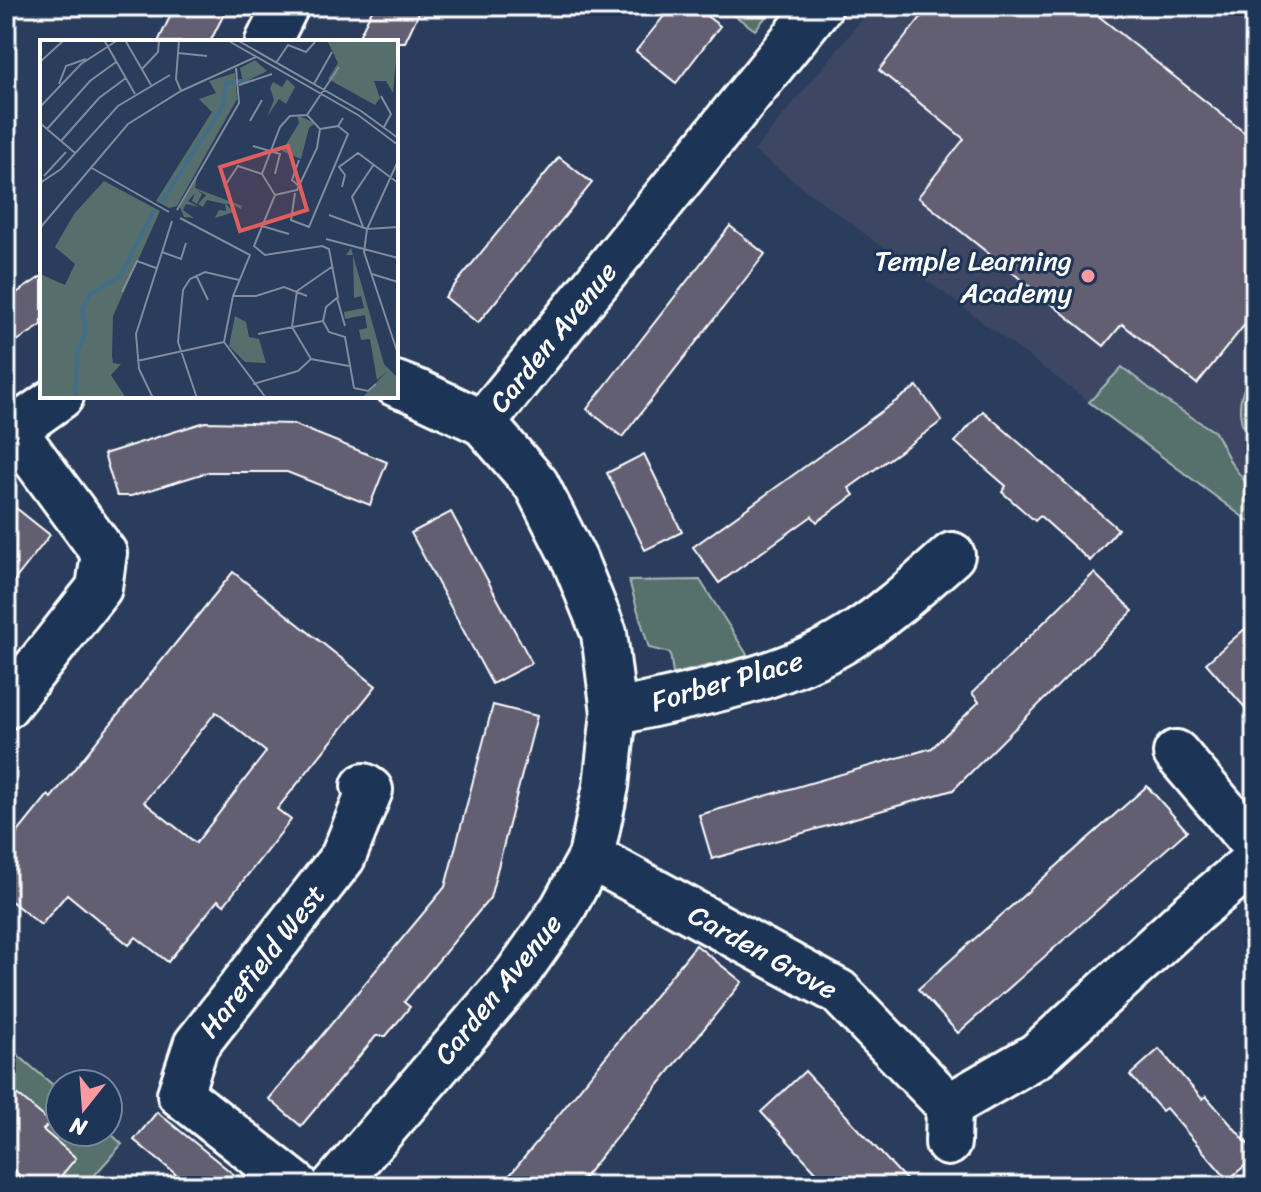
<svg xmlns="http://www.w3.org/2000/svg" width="1261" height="1192" font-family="Sriracha,sans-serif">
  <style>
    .built { fill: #3c4764 }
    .green { fill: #566f6c; stroke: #aab7b6; stroke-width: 2 }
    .building { fill: #645f73; stroke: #fff; stroke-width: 2; fill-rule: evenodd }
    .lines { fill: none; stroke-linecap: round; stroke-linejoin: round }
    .minor-casing { stroke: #fff; stroke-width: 50 }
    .minor { stroke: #1d3557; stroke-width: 44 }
    .poi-dot { fill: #ff9aa2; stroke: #1d3557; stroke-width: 3 }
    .labels { text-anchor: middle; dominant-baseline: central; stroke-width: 6; stroke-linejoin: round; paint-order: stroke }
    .poi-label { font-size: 28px; fill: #fff; stroke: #1d3557; text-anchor: end }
    .street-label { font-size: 28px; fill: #fff; stroke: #1d3557 }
    .inset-river { fill: none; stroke: #426e88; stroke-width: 4 }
    .inset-road { fill: none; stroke: #808b9e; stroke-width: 2 }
    .view { fill: #e05e5e; fill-opacity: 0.15; stroke: #e05e5e; stroke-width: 4 }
    .inset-edge { fill: none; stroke: #fff; stroke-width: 4 }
  </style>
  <rect width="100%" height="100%" fill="#2b3d5d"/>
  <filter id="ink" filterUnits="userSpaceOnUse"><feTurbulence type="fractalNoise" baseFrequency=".0125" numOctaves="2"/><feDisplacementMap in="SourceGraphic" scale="16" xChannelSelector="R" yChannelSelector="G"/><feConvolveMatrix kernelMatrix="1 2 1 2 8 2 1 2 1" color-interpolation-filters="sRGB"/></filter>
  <g filter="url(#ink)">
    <!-- built -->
    <path class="built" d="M873,6H1255V526L754,151Z"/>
    <!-- green -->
    <g class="green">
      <path d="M721,6H775L755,30Z"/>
      <path d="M1122,367L1163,399L1215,432L1231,463L1255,495V526L1089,402Z"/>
      <path d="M1255,370V454C1238,423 1232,399 1255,370Z"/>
      <path d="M700,580L748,656L673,674L670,653L649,648L629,581Z"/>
      <path d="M6,1045L60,1091V1132L108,1131L122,1144L85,1186H6Z"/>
    </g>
    <!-- building -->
    <g class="building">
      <path d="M175,6H228L210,42H158Z"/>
      <path d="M374,6H422L405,42H356Z"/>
      <path d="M672,6H693L720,26L676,83L636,51Z"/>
      <path d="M930,6H1086L1255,141V312L1197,384L1122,324L1104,346L918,197L964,139L879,70Z"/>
      <path d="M559,157L592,183L478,323L445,297Z"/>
      <path d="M730,226L765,254L622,437L587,409Z"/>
      <path d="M42,276V325L6,348V300Z"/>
      <path d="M917,386L942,421L849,488L854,495L817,522L812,516L719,583L693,547Z"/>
      <path d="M983,411L1118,529L1090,561L1040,516L1035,521L1002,492L1006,486L955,442Z"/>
      <path d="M205,422L293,424L387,462L370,505L287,472H208L131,496H117L104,454Z"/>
      <path d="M644,454L682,532L645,550L607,473Z"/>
      <path d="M6,500L50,535L6,591Z"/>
      <path d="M451,512L532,663L492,684L411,533Z"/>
      <path d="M233,572L376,686L277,809L291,820L224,905L218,900L168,962L136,937L129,945L67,894L41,925L6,897V847L48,795L51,798ZM216,712L266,752L196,843L144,802Z"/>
      <path d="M1094,573L1133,611L953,790L712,859L699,815L932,748L979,702L972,693Z"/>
      <path d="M1255,620V719L1206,663Z"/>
      <path d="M493,705L537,716L490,898L404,1002L410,1007L386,1036H376L301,1126L269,1099L445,887Z"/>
      <path d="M1147,786L1187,831L958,1033L918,989Z"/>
      <path d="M696,945L742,982L647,1099L577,1186H501Z"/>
      <path d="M1159,1049L1202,1099L1206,1096L1255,1152V1157L1228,1180L1166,1108L1162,1111L1130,1075Z"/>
      <path d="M805,1071L879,1151L912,1186H829L761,1112Z"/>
      <path d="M6,1085L50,1122L43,1130L76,1158L53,1186H32L11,1168L6,1174Z"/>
      <path d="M157,1112L248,1186H190L134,1140Z"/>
    </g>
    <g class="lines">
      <!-- minor casing -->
      <g class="minor-casing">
        <g id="minor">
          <path d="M268,42L286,6"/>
          <path d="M396,384L417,392L483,423"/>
          <path d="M6,435L61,396"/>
          <path d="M6,706L99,588L104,553L13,429"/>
          <path d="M614,713C692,694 777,682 847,639C885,616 918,585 952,555"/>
          <path d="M1176,753L1255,846"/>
          <path d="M591,857L839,992L949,1106L1037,1055L1190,915L1255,860"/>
          <path d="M948,1143L949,1106"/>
          <path d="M297,1186L180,1094L196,1045L343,857L370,790L364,786"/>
          <path d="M334,1186L517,974L562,910L591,857L606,786L614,713L604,633L575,561L536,484L483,423L820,6"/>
        </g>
      </g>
      <!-- minor -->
      <use href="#minor" class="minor"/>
    </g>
  </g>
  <!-- markers -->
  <circle class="poi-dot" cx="1088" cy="276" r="8"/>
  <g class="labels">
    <!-- poi labels -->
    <g class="poi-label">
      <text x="1072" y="260">Temple Learning<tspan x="1072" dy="32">Academy</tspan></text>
    </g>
    <!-- street labels -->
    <g class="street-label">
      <text transform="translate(553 337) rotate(-51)">Carden Avenue</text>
      <text transform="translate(727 681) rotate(-16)">Forber Place</text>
      <text transform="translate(763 952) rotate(29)">Carden Grove</text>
      <text transform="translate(262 961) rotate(-52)">Harefield West</text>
      <text transform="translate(498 989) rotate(-51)">Carden Avenue</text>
    </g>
  </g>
  <!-- overview -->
  <g transform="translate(40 40)">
    <rect width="358" height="358" fill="#2b3d5d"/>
    <path d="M287,0H358L353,53L346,41H334L340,58L335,65L288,39L298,23ZM215,20L227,31L203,43L200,28ZM195,33L197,59L137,166L129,168L116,161L172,72L159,59L176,53L169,41ZM247,39L255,47L246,64L239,59L227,77L234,60L230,48L233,42L242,47ZM257,75L275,83L269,88L261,119L242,111L259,83ZM157,137L155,148L202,166L201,169L192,164H186L194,172L175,178L179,170L186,171L185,164L167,160L163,167L158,164L166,155L157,150L162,154L157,164L152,161L155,153L148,161L159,167L146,164L143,170L154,178L144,177L140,167ZM64,141L120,171L73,276L72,316L73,323L81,324L71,335L86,358H0V234L25,245L35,224L15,207L34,174ZM311,208L344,324L358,338V358H322L348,330L337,340L330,299L321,300L319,290L327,288L325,275L305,279L304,272L324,268L321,256L314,258L313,215H306ZM195,276L206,282L209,297L219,299L226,323L205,322L189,306Z" fill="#566f6c"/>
    <path class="inset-river" d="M121,163L183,66L186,43L209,40M35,358L37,313L46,291L42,270L49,255L80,236L115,169"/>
    <path class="inset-road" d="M64,0L95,54M85,0L111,45M139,0L136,39L141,51M187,0L318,75L358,105M197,0L321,71L358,98M138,13L167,16M0,22L24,0M236,23L248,5L266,12L275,2M299,27L267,75L250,76L240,87L222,134L235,155L214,206L225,215L282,206L289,209L298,257L286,267L283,281L289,292L305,297L314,348M102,29L118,12L119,0M19,44L26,26L46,19M274,44L292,12M199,45L232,34M341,56L351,74L344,87M0,67L41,24L78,0M210,81L222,60M0,83L35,113M7,89L50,41L76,22M280,89L298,86L303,78M21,101L59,58L86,38M213,106L240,114L235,134M259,120L252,140L260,147M358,121L327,189L324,212L358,314M50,127L129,172M4,136L26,112M0,143L21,129L78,66L130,35M184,147L198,126L222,134M302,147L305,135L299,127L318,113L358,143M255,153L251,180L269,187L308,94L298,86M235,155L257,150L277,108L280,89L267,75M137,170L199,63L196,28M289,175L327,189L358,187M140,178L210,215L193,256L184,302M222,186L249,194M323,187L312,157L334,124M0,188L88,84L141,51L216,17M286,199L358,218M122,212L141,219L146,203M293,226L257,251L252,287L271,319L309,326M332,234L358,242M156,235L168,260M82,252L97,221L116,228M193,256H216L244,247L267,256M297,258L305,286M218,294L283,281M184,302L226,358M97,321L184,302M213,344L258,331L271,319M314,348L328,351L336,344M113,358L99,329L96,294L132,181M157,358L138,302L143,250L150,239L165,232L199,240"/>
    <path class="view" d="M248,106L267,170L200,191L180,127Z"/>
    <rect width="358" height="358" class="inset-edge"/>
  </g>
  <!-- margin -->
  <rect width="1261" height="1192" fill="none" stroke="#1d3557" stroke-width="32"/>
  <rect x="16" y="16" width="1229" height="1160" fill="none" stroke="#fff" stroke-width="3" filter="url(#ink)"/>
  <!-- north arrow -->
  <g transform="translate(84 1108) rotate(197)"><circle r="38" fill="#1d3557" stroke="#77869a" stroke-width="2"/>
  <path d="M0-6L14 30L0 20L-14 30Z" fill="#ff9aa2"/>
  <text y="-12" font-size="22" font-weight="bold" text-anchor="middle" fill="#ffffff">N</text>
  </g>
</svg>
